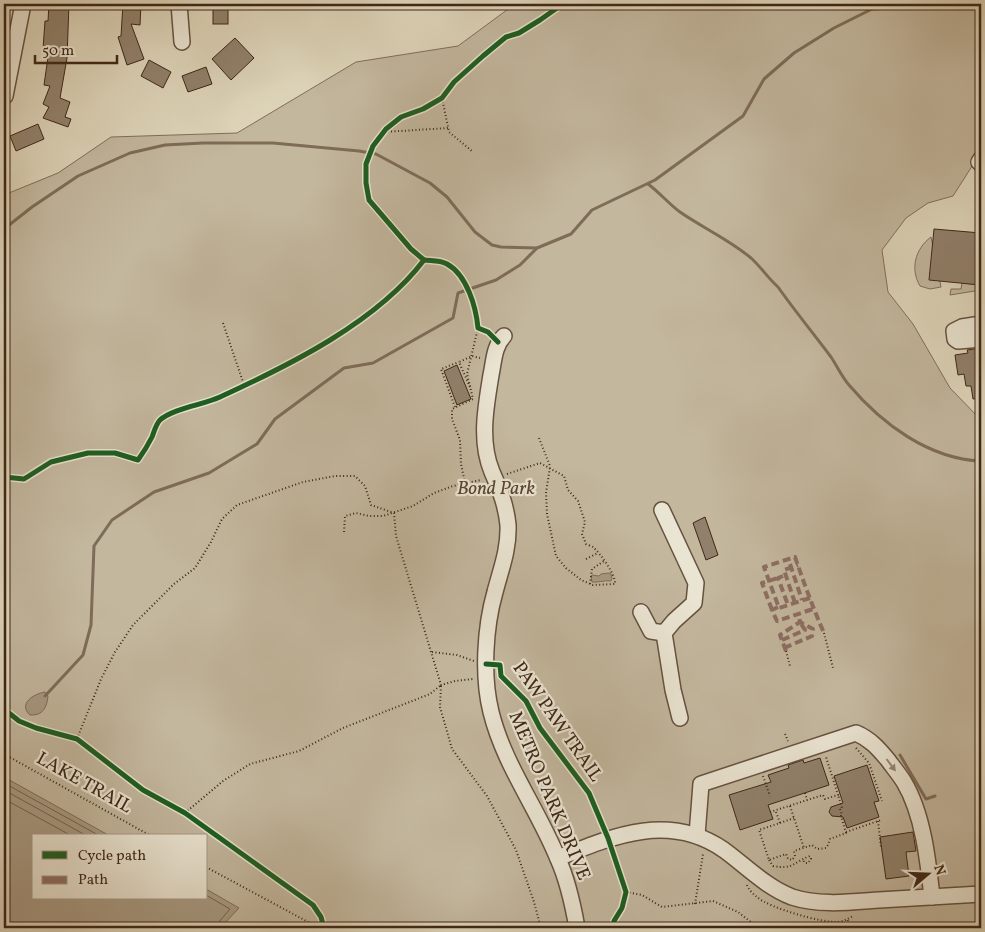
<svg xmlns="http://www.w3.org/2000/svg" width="985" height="932" font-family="Vollkorn,serif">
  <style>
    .green { fill: #c3b79e; stroke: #806f5a; fill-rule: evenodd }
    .water { fill: #a89a83; stroke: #7e6c58 }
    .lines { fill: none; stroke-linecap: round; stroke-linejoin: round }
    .shore { stroke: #73604d; stroke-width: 1 }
    .stream { stroke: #7e6c58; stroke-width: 3 }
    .building { fill: #91816c; stroke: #3e2717 }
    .minor-casing { stroke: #665240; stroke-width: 18 }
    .path { stroke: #3e2717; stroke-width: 2; stroke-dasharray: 1 2.5; stroke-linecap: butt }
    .minor { stroke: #eae4d2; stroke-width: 15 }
    .quiet { stroke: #8d6e63; stroke-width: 4; stroke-dasharray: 8 4; stroke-linecap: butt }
    .cycleway-casing { stroke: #eae4d2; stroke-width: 8 }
    .cycleway { stroke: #1b5e20; stroke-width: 5 }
    .oneway { fill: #948674 }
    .labels { text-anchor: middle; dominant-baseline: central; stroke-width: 4.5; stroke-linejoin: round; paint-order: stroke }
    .park-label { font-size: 19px; font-style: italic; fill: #594432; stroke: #eae4d2 }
    .street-label { font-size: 19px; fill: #3e2717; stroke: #eae4d2 }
  </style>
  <rect width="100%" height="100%" fill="#ded5ba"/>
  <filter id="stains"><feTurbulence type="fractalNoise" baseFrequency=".004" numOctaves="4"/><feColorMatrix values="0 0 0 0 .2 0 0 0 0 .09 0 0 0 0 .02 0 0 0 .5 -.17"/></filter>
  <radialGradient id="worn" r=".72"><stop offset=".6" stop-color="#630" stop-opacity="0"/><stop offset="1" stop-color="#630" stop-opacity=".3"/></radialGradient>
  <!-- green -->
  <g class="green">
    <path d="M515,4H981V152L953,196L928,203L906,218L882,250L888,292L913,324L950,388L981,420V928H4V195L58,173L111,137L237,133L356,62L458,46ZM34,836H206V898H34Z"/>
    <path d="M931,237L941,287L930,289L920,286C910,269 915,249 931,237Z"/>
    <path d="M981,274V290L950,295L951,289H961L962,283L980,285Z"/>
  </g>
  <!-- water -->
  <g class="water">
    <path d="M609,573L611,574L612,578L611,581C604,580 597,583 592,582L591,576L592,575L599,576L601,574Z"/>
    <path d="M45,692L48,696C47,707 43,716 30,715C18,704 33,694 45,692Z"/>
    <path d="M4,777L110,836H34V898H206V889L239,908L222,926V928H4Z"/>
  </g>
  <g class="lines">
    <!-- shore -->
    <g class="shore">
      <path d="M4,783L100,836"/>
      <path d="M4,790L87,836"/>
      <path d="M4,799L72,836"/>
      <path d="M206,895L230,909L218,923L217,928"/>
    </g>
    <!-- stream -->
    <g class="stream">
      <path d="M648,184C659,192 669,204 680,212C703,228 730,240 751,258C761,267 767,277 778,287C795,311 813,333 831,357C837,366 842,377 849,385C882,424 929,459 981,461"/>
      <path d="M4,229L32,207L78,176L130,153L165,145L203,143H273L359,151L376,154L430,183L447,197L475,232L492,245L501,247L537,248"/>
      <path d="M45,696L83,655L91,625L94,546L112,520L154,492L209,473L257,444L275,419L344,368L373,363L453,318L458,293L496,280L520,265L537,248L571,234L592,210L655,180L743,116L764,79L794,53L834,28L872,9L914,7L921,4"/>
      <path d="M900,755L926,799L935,796"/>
    </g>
  </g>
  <!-- building -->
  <g class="building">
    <path d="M49,4H69L67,58L60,98L70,102L65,117L71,119L68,127L43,118L49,107L43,104L50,86L44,85L49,50L43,49L45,21H48Z"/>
    <path d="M123,4H141L140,25L131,24L144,59L127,65L118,37L121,36Z"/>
    <rect x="213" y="4" width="15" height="20"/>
    <path d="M235,38L254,58L231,80L212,59Z"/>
    <path d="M149,60L171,72L163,88L141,76Z"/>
    <path d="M206,67L212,84L188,92L182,76Z"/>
    <path d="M38,124L44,139L16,151L10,136Z"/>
    <path d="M934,229L981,233L980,285L929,280Z"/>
    <path d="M981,348V398L973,399L971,386H966L964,374L958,375L955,355L968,353L967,350Z"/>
    <path d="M457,365L471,399L457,405L444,371Z"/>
    <path d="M705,517L718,555L706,560L693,523Z"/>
    <path d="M820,758L829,785L768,805L773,819L740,830L729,795L771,782L768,775L789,768L788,765L803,760L804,763Z"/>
    <path d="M867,765L879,801L874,802L879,817L847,828L843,817L832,816L829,812L831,807L843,803L834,776Z"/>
    <path d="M913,832L916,851L906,852L909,876L886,879L880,837Z"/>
  </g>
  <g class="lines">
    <!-- minor casing -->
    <g class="minor-casing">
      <g id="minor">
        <path d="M179,4L182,42"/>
        <path d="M5,96L23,4"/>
        <path d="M981,159L979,162L981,164"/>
        <path d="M981,324L962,327L954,331L955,339L958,341L981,339"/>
        <path d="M504,336C494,346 494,361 491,375C486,406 479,441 492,472C500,490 506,505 508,525C509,549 501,569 495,592C485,627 482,676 491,712C504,765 538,809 558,859C568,881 573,905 577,928"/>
        <path d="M662,510L696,583L694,603L674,621L664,633L673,690L680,718"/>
        <path d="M641,612L651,631L664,633"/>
        <path d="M697,835L701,784L856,733C870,739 878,748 888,760C893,767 899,774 904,782C923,814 928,860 932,897"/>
        <path d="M558,858C613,836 669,812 724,850C746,866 766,887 792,897C820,906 851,902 879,900C913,898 947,896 981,894"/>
      </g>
    </g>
    <!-- path -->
    <g class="path">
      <path d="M442,98L449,132L473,152"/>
      <path d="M384,132L448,128"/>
      <path d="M223,323L244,385"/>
      <path d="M470,387L459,362L472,356L480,358"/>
      <path d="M455,407L441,369L459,362"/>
      <path d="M539,438L550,466"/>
      <path d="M507,474L540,463L564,476L568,490L578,501L585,522L582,534L586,544C588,545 591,546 593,547C600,553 616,575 615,584L593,585L581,580L566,568L556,556L547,514L546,493L550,467"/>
      <path d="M465,483L461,464L460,440L452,419V409L473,399L467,374L478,328"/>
      <path d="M344,532L345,516L356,513L369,516H383L413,506L434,493L453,486L481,480"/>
      <path d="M586,559L598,553"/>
      <path d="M590,584L592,569L604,561"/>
      <path d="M824,633L833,668"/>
      <path d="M786,651L790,666"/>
      <path d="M432,652L457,655L474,661"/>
      <path d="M785,734L788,741"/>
      <path d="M77,739L101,679L115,652L133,625L174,584L195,568L211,542L222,519L237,505L303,482L335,476H355L365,486L371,505L394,513L396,536L441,685L455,681L473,679"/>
      <path d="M856,748L869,763L882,801"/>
      <path d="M4,754L151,836"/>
      <path d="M763,776L770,796"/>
      <path d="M805,793L807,800"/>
      <path d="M790,806L804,848"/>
      <path d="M770,812L823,795L825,799L838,795L826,757"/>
      <path d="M776,812L780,823L759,830L769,860L786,854L788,859L792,860L795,856L794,851L812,845L817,849L826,848L828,845L830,839L846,833L841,816L842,815L840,809L842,808L838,795"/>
      <path d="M185,813L223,781L250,764L299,751L343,728L430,694L441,685L440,707L452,749L487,796L516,850L534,902L541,928"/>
      <path d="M878,821L881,847"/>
      <path d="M780,823L794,818"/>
      <path d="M846,832L881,820"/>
      <path d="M769,860L773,866C794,870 793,862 810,856L811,859L808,863H805L802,859"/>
      <path d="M206,867L308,922L314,928"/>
      <path d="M747,885C749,890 753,894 757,897C769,908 822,923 838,922C844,921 848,919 853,916"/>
      <path d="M626,892L642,895L662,907L713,901L738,912L752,923L769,928"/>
      <path d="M695,904L703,854"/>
      <path d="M847,928L848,919"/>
    </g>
    <!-- minor -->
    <use href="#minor" class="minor"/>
    <!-- quiet -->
    <g class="quiet">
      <path d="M790,564L802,600"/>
      <path d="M783,576L778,578L788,605"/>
      <path d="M810,598L779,608L764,567L795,557C804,583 813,608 824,633"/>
      <path d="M795,603L784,570L798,565"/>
      <path d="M778,607L772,610L777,621L813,609"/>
      <path d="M772,610L762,583L778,578"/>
      <path d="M782,640L805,630L800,622"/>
      <path d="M784,648L812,636L813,629L800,622"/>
      <path d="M786,651L780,635L800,622L799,616"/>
    </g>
    <!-- cycleway casing -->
    <g class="cycleway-casing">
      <g id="cycleway">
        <path d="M424,260L411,249L369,200L366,183V164L373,146L386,129L401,117L423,109L442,98L454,82L483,56L506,37L519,33L540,20L557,8L559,4"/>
        <path d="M4,477L24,479L51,462L88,453H115L138,460C143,453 148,445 152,437C154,432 156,424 160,420C174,408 203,405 220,397C290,365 377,322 424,260C431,261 440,260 447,264C467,275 476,307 478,328L488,332L498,342"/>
        <path d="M486,664L500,665L501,676L526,701L540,728L589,793L608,838L626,892L622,908L614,921L613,928"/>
        <path d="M4,709L19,721L36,728L77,739L143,790L185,813L313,905L321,917L324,928"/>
      </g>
    </g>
    <!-- cycleway -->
    <use href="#cycleway" class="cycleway"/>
  </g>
  <!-- one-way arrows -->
  <defs><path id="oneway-solid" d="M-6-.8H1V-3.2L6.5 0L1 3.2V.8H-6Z" transform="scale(1.25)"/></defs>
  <use class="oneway" href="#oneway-solid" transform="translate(891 765) rotate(53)"/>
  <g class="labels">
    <!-- park labels -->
    <g class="park-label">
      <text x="496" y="489">Bond Park</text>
    </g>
    <!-- street labels -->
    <g class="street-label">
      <text transform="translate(557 722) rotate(55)">PAW PAW TRAIL</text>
      <text transform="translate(84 783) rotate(29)">LAKE TRAIL</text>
      <text transform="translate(549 796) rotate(67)">METRO PARK DRIVE</text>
    </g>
  </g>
  <!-- margin -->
  <rect width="985" height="932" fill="none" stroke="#ded5ba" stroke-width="20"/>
  <rect x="5" y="5" width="975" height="922" fill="none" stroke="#3e2717" stroke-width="2.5"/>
  <rect x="10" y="10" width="965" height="912" fill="none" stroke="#3e2717"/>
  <!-- legend -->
  <rect x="32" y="834" width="175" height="65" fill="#eae4d2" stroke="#a59887"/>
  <rect x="42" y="851" width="25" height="8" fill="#1b5e20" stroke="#a59887"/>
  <text x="78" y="860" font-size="15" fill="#3e2717">Cycle path</text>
  <rect x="42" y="876" width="25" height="8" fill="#8d6e63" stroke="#a59887"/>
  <text x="78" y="884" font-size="15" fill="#3e2717">Path</text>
  <!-- north arrow -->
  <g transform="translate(928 874) rotate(71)" stroke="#eae4d2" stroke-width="4" paint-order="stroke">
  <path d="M0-4L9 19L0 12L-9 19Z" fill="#3e2717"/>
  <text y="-8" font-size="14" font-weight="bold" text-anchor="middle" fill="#3e2717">N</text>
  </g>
  <!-- scale -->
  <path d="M35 55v8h82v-8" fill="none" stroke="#3e2717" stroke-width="2.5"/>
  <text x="42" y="55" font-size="15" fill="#3e2717" stroke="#eae4d2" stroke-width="4" paint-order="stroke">50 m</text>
  <rect width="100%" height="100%" filter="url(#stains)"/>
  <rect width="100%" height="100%" fill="url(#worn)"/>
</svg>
